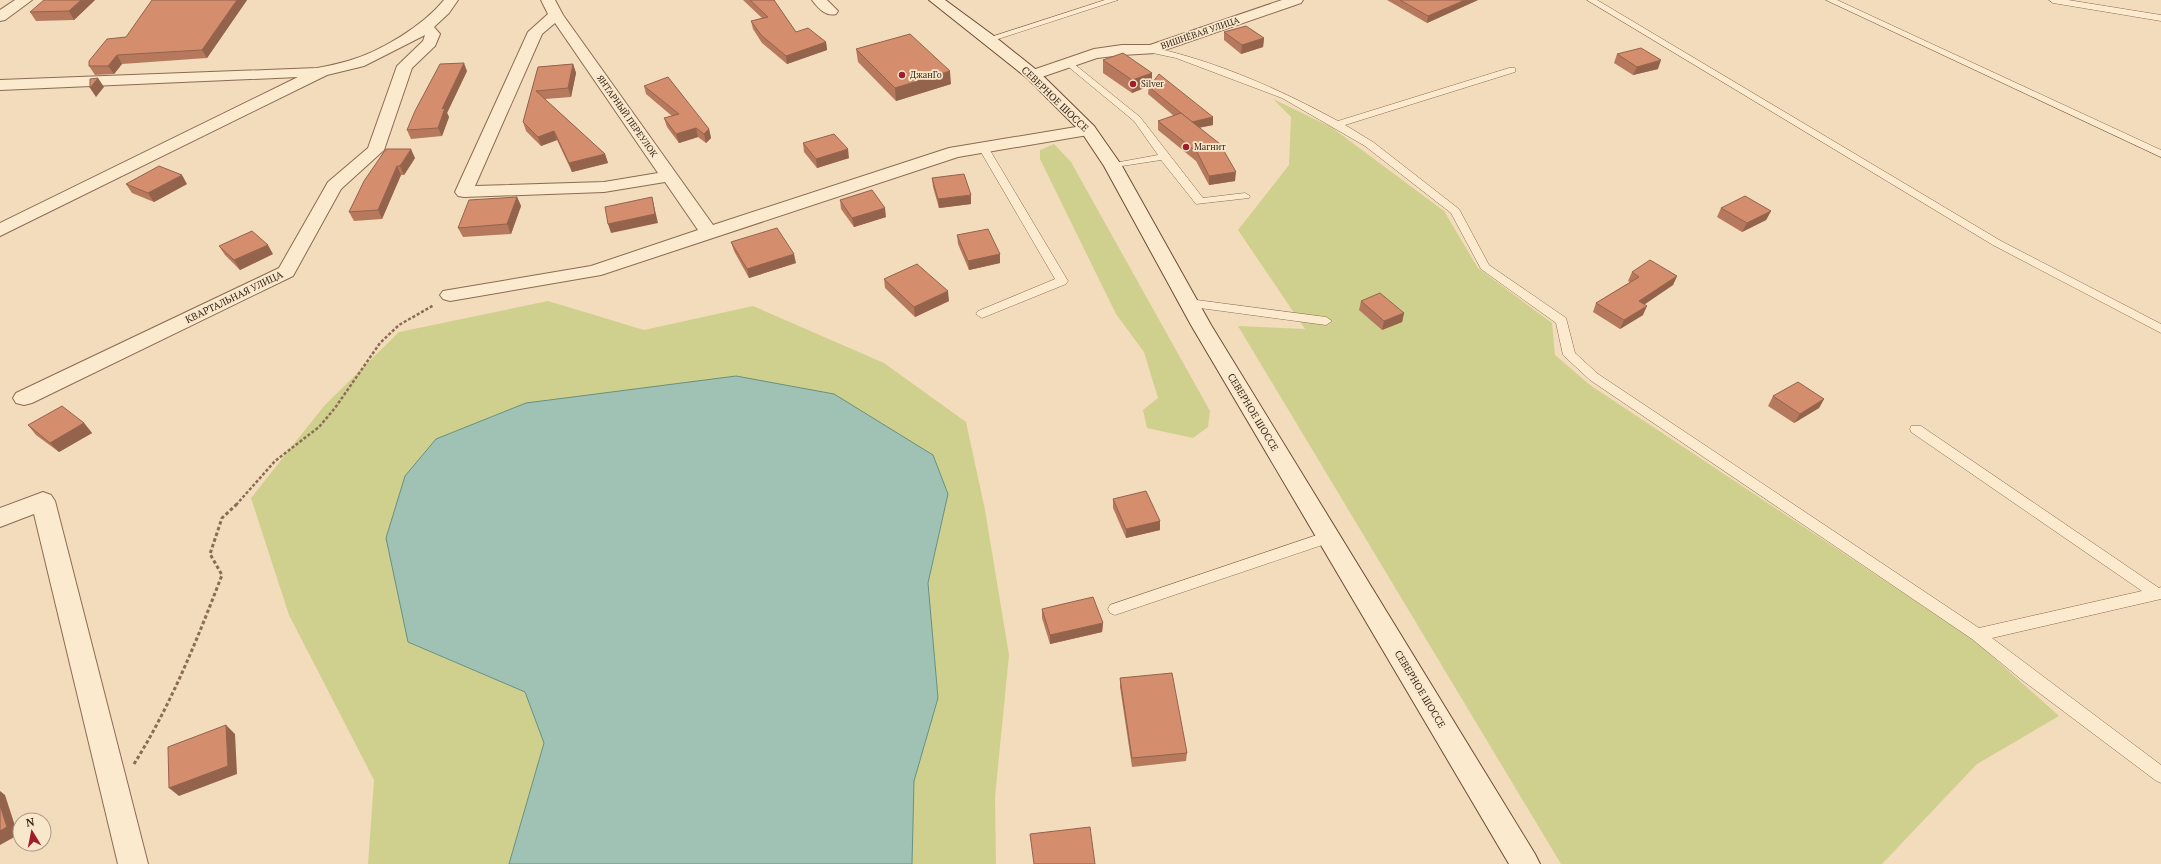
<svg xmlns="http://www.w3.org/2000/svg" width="2161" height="864" font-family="'PT Serif',serif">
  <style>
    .green { fill: #d0d08e }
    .water { fill: #a0c2b4; stroke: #679081 }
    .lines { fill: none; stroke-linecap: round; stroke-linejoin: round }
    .service-casing { stroke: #8a6b53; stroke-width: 1 }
    .minor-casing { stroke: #8a6b53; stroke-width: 2 }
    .secondary-casing { stroke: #6c4c37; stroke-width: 2 }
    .path-far1 { stroke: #8a6b53; stroke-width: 2.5; stroke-dasharray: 3 2; stroke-linecap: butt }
    .path { stroke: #8a6b53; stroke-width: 3; stroke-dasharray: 3.5 2.5; stroke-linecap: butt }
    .service { fill: #fceacf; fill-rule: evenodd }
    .minor { fill: #fceacf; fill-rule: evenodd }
    .secondary { fill: #fceacf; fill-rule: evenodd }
    .wall { fill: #b6795e }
    .shaded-wall { fill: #94634c }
    .building { fill: #d48d6d; stroke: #94634c }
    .poi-dot { fill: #9f1e2d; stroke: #f9e7cb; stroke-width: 1.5 }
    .labels { text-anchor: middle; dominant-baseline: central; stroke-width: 3.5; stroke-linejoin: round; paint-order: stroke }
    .far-street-label { font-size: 9px; fill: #38251a; stroke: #f9e7cb }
    .far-poi-label { font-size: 9px; fill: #38251a; stroke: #f9e7cb; text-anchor: start }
    .street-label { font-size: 10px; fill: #38251a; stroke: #f9e7cb }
  </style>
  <rect width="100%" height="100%" fill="#f2dcbb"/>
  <!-- green -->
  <g class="green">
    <path d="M1273,99L1331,127L1444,211L1478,268L1552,323L1555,355L1590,385L1974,640L2059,716L1977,764L1882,864H1561L1238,326L1305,329L1238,230L1289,165L1291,117Z"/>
    <path d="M1054,144L1071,162L1210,411L1208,427L1193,438L1147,428L1143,410L1158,398L1144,352L1116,314L1040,159V150Z"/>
    <path d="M548,301L644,330L753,306L884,363L966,422L985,510L1009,655L995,797L996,864H912L914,781L938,698L928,583L948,494L408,642L525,692L544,743L509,864H368L374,780L289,615L251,498L324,406L399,332Z"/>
  </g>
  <!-- water -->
  <path class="water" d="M736,376L834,394L933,455L948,494L928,583L938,698L914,781L912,864H509L544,743L525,692L408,642L386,538L405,476L436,439L526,403Z"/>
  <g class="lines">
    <!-- service casing -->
    <g class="service-casing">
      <g id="service">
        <path d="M1105,0H1118L992,41H986L985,39Z"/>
        <path d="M1587,0H1597L2001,241L2161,324V333L1993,245Z"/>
        <path d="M1826,0H1837L2161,150V157Z"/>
        <path d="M2049,0H2068L2161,15V21L2053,3Z"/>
        <path d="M1151,47C1216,61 1279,89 1338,121L1509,68H1515V72L1345,125L1373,142L1459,209L1489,265L1566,318L1575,353L1598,374L1979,628L2142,591L1911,432L1910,429L1911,426H1921L2159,588L2161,587V599L1992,638L2161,765V783L2155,780L2022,680L1972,639L1590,380L1563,355L1556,323L1481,269L1451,213L1365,146L1282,98L1176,58L1148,52V48Z"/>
        <path d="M1068,59L1140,117L1203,198L1245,193L1250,196L1249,198L1196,204L1161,160L1109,168V164L1158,155L1134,121L1065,64V60Z"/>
        <path d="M983,144L988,147L1068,281L1066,284L982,318L976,314L978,311L1055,279L978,147Z"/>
        <path d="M1189,299L1326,317L1332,321L1326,325L1185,306L1183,303L1185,300Z"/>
        <path d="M1329,531L1334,533L1336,537L1334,541L1115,615L1110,613L1108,609L1110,605Z"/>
      </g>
    </g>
    <!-- minor casing -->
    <g class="minor-casing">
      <g id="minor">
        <path d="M15,0H32L5,20L0,21V10Z"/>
        <path d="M444,0H458L449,13L434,27L440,34L435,46L412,68L384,150L341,189L293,276L32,403L24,405L16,403L13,398L16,393L279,268L328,182L368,148L397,66L423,41L425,35L364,66L327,75L0,236V223L298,77L0,90V80L317,68C327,66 338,64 348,61C380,52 423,26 444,0Z"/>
        <path d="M541,0H555L563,15L713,225L949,148L1088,125L1094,126L1096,130L1094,134L1088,135L958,157L601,275L450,301L443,299L440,295L443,291L591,266L698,230L665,182L604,192L464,197L458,196L455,192L528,32L548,14ZM555,23L658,173L604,182L475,186L542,34Z"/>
        <path d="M812,0H827L838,11L836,14C826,17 818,8 812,0Z"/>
        <path d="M1282,0H1303L1301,3L1156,53L1122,55L1097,58L1033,80L1027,78L1025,75L1027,72L1094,49L1122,45H1150Z"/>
        <path d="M43,492L51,495L55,501L148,864H118L34,514L0,527V508Z"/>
      </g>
    </g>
    <!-- secondary casing -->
    <g class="secondary-casing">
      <path id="secondary" d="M929,0H945L994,36L1039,72L1094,126L1122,166L1211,325L1535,854L1540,864H1509L1191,325L1104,166L1082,133L1027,78Z"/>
    </g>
    <!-- path-far1 -->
    <path class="path-far1" d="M236,505L275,461L319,427L335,408L380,343L399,325L434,305"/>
    <!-- path -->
    <path class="path" d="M134,764C171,705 197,640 222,575L210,554L222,518L237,504"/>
    <!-- service -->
    <use href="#service" class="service"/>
    <!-- minor -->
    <use href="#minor" class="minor"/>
    <!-- secondary -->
    <use href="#secondary" class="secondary"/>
  </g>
  <!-- wall -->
  <g class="wall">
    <path d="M95,0L74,20L36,21L30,12Z"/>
    <path d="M247,0L207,58L122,64L114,74L95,75L89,66L126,37Z"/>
    <path d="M743,0H774L796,32L826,42L827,50L787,64L762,43L753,29L751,21L762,18Z"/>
    <path d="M1387,0H1478L1427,23Z"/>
    <path d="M1224,32L1264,38L1263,47L1241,54L1224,40Z"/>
    <path d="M856,49L951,84L896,101L858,62Z"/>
    <path d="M1617,54L1658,69L1633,75L1614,63Z"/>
    <path d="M1103,60L1152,73V83L1213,117V125L1199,128L1235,181L1209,185L1196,161L1158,130V121L1174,116L1148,94L1149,86L1132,93L1103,73Z"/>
    <path d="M573,64L576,73L571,97L545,99L605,154L608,163L572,172L557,140L541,146L526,131L523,122L538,67Z"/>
    <path d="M467,71L447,113L449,117L442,136L411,139L407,130Z"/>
    <path d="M644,86L709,129L711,138L706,143L698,137L679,143L667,127L664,118L672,116L646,94Z"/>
    <path d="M803,143L849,158L817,168L804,152Z"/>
    <path d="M415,158L404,175H401L382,219L354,221L349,212L364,181Z"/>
    <path d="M932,178L971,204L939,208L933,187Z"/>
    <path d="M126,184H187L154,202L132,193Z"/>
    <path d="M517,197L521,206L511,234L463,237L458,228Z"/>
    <path d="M840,200L886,217L854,227L841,209Z"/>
    <path d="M1721,208L1771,211L1766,220L1742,232L1717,217Z"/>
    <path d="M957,235L1000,254V263L969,270L958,244Z"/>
    <path d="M731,242L796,263L749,278L734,251Z"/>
    <path d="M219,246L273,254L240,270L225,255Z"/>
    <path d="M1632,272L1677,276L1673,285L1644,304L1643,315L1620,329L1593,312L1596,303L1630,282L1628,281Z"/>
    <path d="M884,279L949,301L915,317L885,288Z"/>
    <path d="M1361,301L1404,313L1402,322L1382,330L1359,310Z"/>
    <path d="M1773,396L1824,399L1819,408L1794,423L1768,406Z"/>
    <path d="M84,423L92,433L59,452L36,435L28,425Z"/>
    <path d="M1113,499L1160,521V530L1126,538L1113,508Z"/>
    <path d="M1042,609L1103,623L1102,632L1050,644L1042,618Z"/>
    <path d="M1120,678L1187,753L1186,761L1132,767L1120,687Z"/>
  </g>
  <!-- shaded-wall -->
  <g class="shaded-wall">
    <path d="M81,0H95L74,20L69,11Z"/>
    <path d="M237,0H247L207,58L202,50Z"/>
    <path d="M1465,0H1478L1427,23L1428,16Z"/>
    <path d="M1264,38L1263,47L1241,54L1242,45Z"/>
    <path d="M826,42L827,50L787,64L786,56Z"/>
    <path d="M117,55L122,64L114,74L108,66Z"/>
    <path d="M1661,60L1658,69L1633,75L1637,67Z"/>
    <path d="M464,63L467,71L447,113L449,117L442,136L438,128L442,109Z"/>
    <path d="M573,64L576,73L571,97L568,88Z"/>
    <path d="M950,71L951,84L896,101L895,88Z"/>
    <path d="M1152,73V85L1132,93V80Z"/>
    <path d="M98,78L104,87L96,97L90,88Z"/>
    <path d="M1213,117V125L1191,129V122Z"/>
    <path d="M696,128L698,137L679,143L676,134Z"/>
    <path d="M709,129L711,138L706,143L704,134Z"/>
    <path d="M554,131L557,140L541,146L538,137Z"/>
    <path d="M411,149L415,158L404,175L400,166Z"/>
    <path d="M848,149L849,158L817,168L816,159Z"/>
    <path d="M605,154L608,163L572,172L569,163Z"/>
    <path d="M397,166L401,175L382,219L378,210Z"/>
    <path d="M1236,172L1235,181L1209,185V176Z"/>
    <path d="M182,175L187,184L154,202L148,193Z"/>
    <path d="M971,195V204L939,208L938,199Z"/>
    <path d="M517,197L521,206L511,234L507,224Z"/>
    <path d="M652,197L654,206L658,223L611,233L608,224Z"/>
    <path d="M885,208L886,217L854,227L852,218Z"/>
    <path d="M1771,211L1766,220L1742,232L1747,223Z"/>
    <path d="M268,245L273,254L240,270L234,260Z"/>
    <path d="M794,254L796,263L749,278L747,269Z"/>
    <path d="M1000,254V263L969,270L968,261Z"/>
    <path d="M1677,276L1673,285L1635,311L1639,301Z"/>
    <path d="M948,291L949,301L915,317L914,307Z"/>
    <path d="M1647,306L1643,315L1620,329L1624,320Z"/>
    <path d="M1404,313L1402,322L1382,330L1384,321Z"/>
    <path d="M1824,399L1819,408L1794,423L1800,414Z"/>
    <path d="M84,423L92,433L59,452L50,443Z"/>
    <path d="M1160,521V530L1126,538V529Z"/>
    <path d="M1103,623L1102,632L1050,644V635Z"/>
    <path d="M226,725L235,734L237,774L179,796L169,788Z"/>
    <path d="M0,791L5,795L18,835L0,845Z"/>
  </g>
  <!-- building -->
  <g class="building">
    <path d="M44,0H81L69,11L30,12Z"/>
    <path d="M152,0H237L202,50L117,55L108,66H89V61L107,39L126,37Z"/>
    <path d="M750,0H774L796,32L808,28L826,42L786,56L761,35L751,21L768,17Z"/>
    <path d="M1400,0H1465L1428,16Z"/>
    <path d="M1246,26L1264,38L1242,45L1224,32Z"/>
    <path d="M910,34L950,71L895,88L856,49Z"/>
    <path d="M1641,48L1661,60L1637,67L1617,54Z"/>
    <path d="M1123,53L1152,73L1132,80L1103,60Z"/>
    <path d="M464,63L442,109L445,108L438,128L407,130L415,111L440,64Z"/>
    <path d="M573,64L568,88L536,91L605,154L569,163L554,131L538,137L523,122L538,67Z"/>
    <path d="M1159,74L1213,117L1192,122L1181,113L1149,87Z"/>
    <path d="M668,77L709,129L704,134L696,128L676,134L664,118L679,114L644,86Z"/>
    <path d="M98,78L90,88V79Z"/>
    <path d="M1181,113L1220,144L1236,172L1209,176L1197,152L1158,121Z"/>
    <path d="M834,134L848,149L816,159L803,143Z"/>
    <path d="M386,149H411L400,166H397L378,210L349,212L364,181Z"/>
    <path d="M159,166L182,175L148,193L126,184Z"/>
    <path d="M964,174L971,195L938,199L932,178Z"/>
    <path d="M872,190L885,208L852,218L840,200Z"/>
    <path d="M1745,196L1771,211L1747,223L1721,208Z"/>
    <path d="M517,197L507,224L458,228L469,200Z"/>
    <path d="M652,197L655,214L608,224L605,207Z"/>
    <path d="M777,228L794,254L747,269L731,242Z"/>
    <path d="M988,229L1000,254L968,261L957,235Z"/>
    <path d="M252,231L268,245L234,260L219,246Z"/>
    <path d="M1650,260L1677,276L1639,301L1647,306L1624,320L1596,303L1639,277L1632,272Z"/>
    <path d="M917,264L948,291L914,307L884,279Z"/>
    <path d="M1380,293L1404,313L1384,321L1361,301Z"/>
    <path d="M1798,382L1824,399L1800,414L1773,396Z"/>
    <path d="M62,406L84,423L50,443L28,425Z"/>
    <path d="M1146,491L1160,521L1126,529L1113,499Z"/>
    <path d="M1093,597L1103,623L1050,635L1042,609Z"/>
    <path d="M1172,673L1187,753L1132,758L1120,678Z"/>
    <path d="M226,725L228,766L169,788L168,747Z"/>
    <path d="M0,805L7,827L0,831Z"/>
    <path d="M1090,827L1095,864H1034L1030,834Z"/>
  </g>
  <!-- markers -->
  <g class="poi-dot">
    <circle cx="902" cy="75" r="4"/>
    <circle cx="1133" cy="84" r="4"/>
    <circle cx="1186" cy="147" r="4"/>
  </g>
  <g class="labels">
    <!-- far-street labels -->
    <g class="far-street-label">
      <text transform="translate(1200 33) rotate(-19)">ВИШНЁВАЯ УЛИЦА</text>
      <text transform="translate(627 116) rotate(55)">ЯНТАРНЫЙ ПЕРЕУЛОК</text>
    </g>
    <!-- far-poi labels -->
    <g class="far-poi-label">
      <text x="910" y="75">ДжанГо</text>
      <text x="1141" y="84">Silver</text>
      <text x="1194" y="147">Магнит</text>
    </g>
    <!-- street labels -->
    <g class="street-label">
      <text transform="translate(1055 99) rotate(44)">СЕВЕРНОЕ ШОССЕ</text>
      <text transform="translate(234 297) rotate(-26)">КВАРТАЛЬНАЯ УЛИЦА</text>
      <text transform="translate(1253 412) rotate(59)">СЕВЕРНОЕ ШОССЕ</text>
      <text transform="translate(1420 689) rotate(59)">СЕВЕРНОЕ ШОССЕ</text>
    </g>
  </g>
  <!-- north arrow -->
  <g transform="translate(32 832) rotate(350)"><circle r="19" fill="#f9e7cb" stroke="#ac9984"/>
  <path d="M0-3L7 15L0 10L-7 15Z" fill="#9f1e2d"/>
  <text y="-6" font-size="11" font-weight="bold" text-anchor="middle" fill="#38251a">N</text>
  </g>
</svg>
